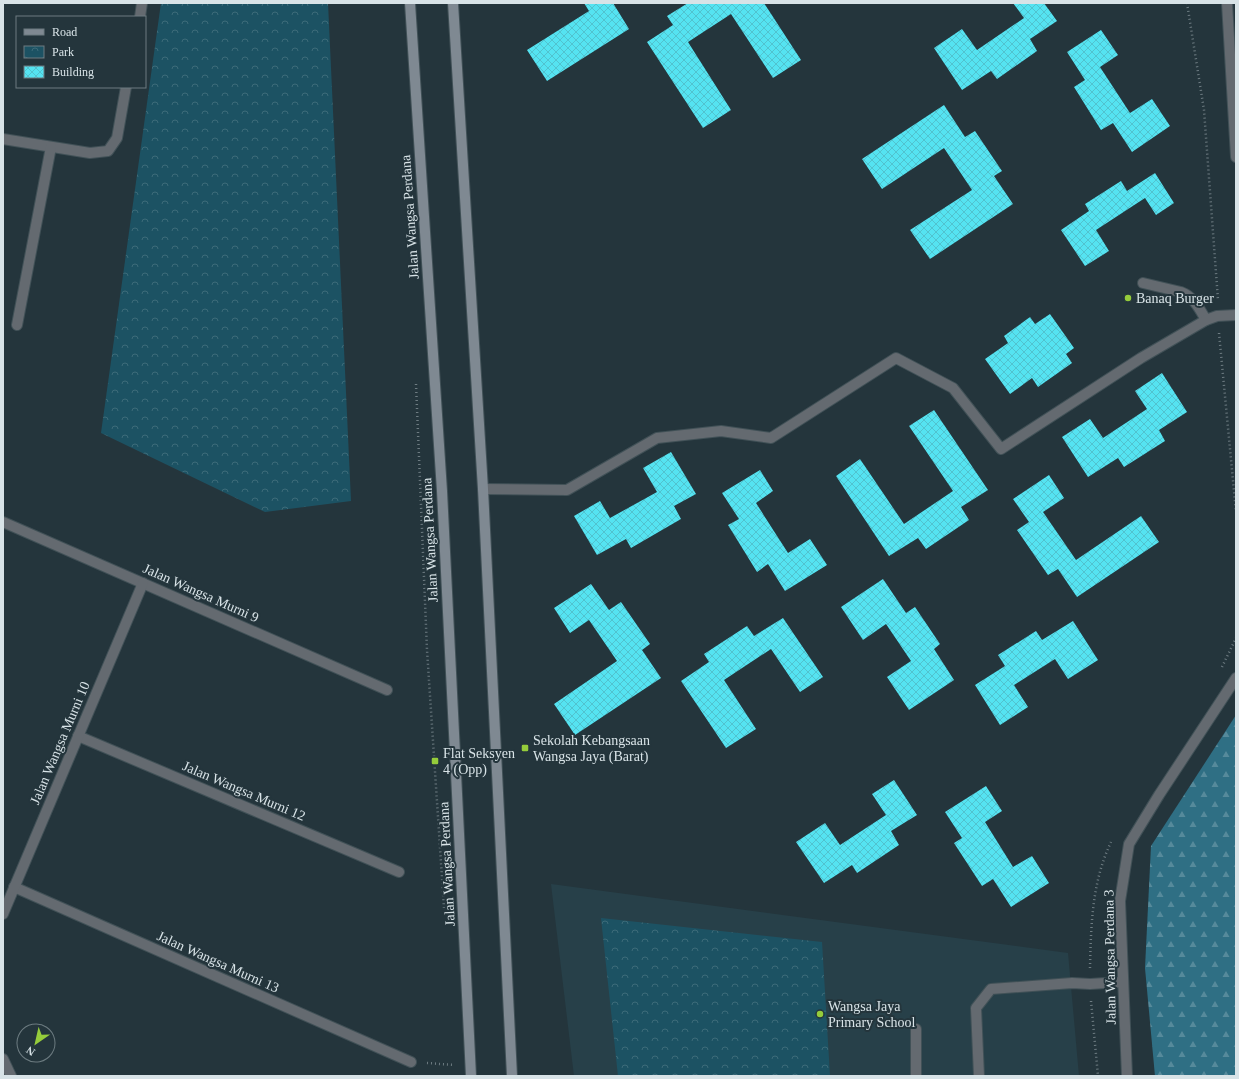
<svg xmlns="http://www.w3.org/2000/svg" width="1239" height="1079" font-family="'Times New Roman',serif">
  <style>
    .built { fill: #274049 }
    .forest { fill: url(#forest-firs) }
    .park { fill: url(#park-crowns) }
    .building { fill: url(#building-cross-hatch) }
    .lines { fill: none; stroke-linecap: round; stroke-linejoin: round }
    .service-casing { stroke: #415157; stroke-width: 12 }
    .minor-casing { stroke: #415157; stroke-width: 12 }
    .tertiary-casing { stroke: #415157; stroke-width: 12 }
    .secondary-casing { stroke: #415157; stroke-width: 12 }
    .path { stroke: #6e7c82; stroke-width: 2.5; stroke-dasharray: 1 3; stroke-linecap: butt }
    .service { stroke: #646a70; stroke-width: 10 }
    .minor { stroke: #646a70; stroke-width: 10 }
    .tertiary { stroke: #646a70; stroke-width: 10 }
    .secondary { stroke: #7f8992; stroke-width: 10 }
    .poi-dot { fill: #95cc3b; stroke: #24353c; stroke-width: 1.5 }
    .labels { text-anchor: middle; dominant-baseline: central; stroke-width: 4; stroke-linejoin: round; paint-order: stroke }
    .street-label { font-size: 14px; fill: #d8e3e7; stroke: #24353c }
    .poi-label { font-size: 14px; fill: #d8e3e7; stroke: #24353c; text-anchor: start }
  </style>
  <defs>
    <pattern id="forest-firs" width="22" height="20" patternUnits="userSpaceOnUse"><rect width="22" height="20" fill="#2f6f84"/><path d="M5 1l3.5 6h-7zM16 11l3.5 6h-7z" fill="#568a9b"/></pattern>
    <pattern id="park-crowns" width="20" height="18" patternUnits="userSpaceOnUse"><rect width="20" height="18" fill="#1c5263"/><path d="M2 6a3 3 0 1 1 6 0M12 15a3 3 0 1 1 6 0" fill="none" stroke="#3c6b79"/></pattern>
    <pattern id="building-cross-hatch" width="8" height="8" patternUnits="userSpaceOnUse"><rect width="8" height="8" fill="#55e3f1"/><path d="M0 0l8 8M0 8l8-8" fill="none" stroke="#51c3cf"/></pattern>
  </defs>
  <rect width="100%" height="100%" fill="#24353c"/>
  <!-- built -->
  <path class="built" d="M551,884L1068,953L1079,1076H574Z"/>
  <!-- forest -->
  <path class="forest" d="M1236,715V1076H1155L1145,968L1151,846Z"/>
  <!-- park -->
  <g class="park">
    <path d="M161,3H328L351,501L265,512L101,433Z"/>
    <path d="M601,918L822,942L830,1076H618Z"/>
  </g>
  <!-- building -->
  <g class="building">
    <path d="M584,3H613L629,29L547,81L527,50L589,11Z"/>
    <path d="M688,3H764L801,60L773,78L731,14L688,42L731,110L703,128L647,42L673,25L667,16Z"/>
    <path d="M1013,3H1044L1057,21L1030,39L1037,51L997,79L991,71L962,90L934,48L962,29L977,50L1024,18Z"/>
    <path d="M1101,30L1118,55L1100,67L1130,113L1152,99L1170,126L1132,152L1113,123L1101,130L1074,87L1085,80L1067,52Z"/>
    <path d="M944,105L965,137L975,131L1002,171L994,176L1013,204L930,259L910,230L972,190L944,148L882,189L862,159Z"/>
    <path d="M1155,173L1174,203L1156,215L1145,198L1096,230L1109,251L1085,266L1061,230L1089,211L1085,204L1121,181L1127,191Z"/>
    <path d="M1050,314L1074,348L1066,354L1072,363L1038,387L1032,378L1010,394L985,359L1008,343L1004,336L1030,317L1035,324Z"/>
    <path d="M1162,373L1187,412L1159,430L1165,441L1124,467L1118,458L1088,477L1062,437L1090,419L1103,438L1147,409L1135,391Z"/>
    <path d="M934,410L988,490L961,507L969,520L926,549L918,538L889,556L836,476L860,459L904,524L953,491L909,426Z"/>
    <path d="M671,452L696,494L674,506L681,519L631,548L626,539L597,555L574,516L600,501L610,518L657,492L643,468Z"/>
    <path d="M760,470L773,491L756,503L788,553L810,539L827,565L785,591L768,564L757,572L728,525L739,519L722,493Z"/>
    <path d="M1049,475L1064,498L1043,512L1076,560L1141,516L1159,542L1077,597L1058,569L1048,575L1017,530L1029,522L1013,499Z"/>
    <path d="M883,579L906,613L915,607L940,644L934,649L954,680L909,710L887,677L911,661L886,624L863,640L841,607Z"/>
    <path d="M591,584L609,610L621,602L650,644L642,650L661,678L575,735L554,704L617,661L589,620L570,633L554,608Z"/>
    <path d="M783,618L823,677L800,692L771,649L724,680L756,729L726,748L681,681L709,662L704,654L747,626L754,636Z"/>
    <path d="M1073,621L1098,660L1068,679L1055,659L1014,685L1028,707L1000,725L975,685L1005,666L998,655L1036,631L1042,640Z"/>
    <path d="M894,780L917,815L891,831L899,845L857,873L852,865L824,883L796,842L825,823L840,845L886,815L872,794Z"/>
    <path d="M986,786L1002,811L985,822L1013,867L1032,856L1049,883L1011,907L993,879L982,886L954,843L962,838L945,812Z"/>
  </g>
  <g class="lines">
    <!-- service casing -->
    <g class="service-casing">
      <g id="service">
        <path d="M1143,283L1181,292C1194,297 1199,308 1206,320"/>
        <path d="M483,489L567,490L657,438L721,431L771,438L896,358L953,388L1001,449L1141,358L1206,320L1217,316L1236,315"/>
        <path d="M916,1029V1076"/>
        <path d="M979,1076L976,1008L991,989L1072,983L1090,984L1122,982"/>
      </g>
    </g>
    <!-- minor casing -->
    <g class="minor-casing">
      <g id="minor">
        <path d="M140,17L142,3"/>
        <path d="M3,139L90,153L108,151L117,138L126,87"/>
        <path d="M17,325L51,147"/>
        <path d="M3,522L387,690"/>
        <path d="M78,736L399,872"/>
        <path d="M14,887L411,1062"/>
        <path d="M3,914L143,583"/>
        <path d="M3,1059L11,1076"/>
      </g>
    </g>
    <!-- tertiary casing -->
    <g class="tertiary-casing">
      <g id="tertiary">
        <path d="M1227,3L1236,157"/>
        <path d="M1127,1076L1120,901L1129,844L1159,795L1236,678"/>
      </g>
    </g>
    <!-- secondary casing -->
    <g class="secondary-casing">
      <g id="secondary">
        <path d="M410,3L442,491L471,1076"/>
        <path d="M453,3L483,489L512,1076"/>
      </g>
    </g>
    <!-- path -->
    <g class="path">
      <path d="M1187,3L1204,110L1218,300"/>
      <path d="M1219,333L1236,512"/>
      <path d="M416,384L427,650L444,908"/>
      <path d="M1222,667L1236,638"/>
      <path d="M1090,968C1091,924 1092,882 1111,842"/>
      <path d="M1091,1001L1098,1076"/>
      <path d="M427,1063L454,1065"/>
    </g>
    <!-- service -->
    <use href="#service" class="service"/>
    <!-- minor -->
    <use href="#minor" class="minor"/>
    <!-- tertiary -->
    <use href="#tertiary" class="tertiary"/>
    <!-- secondary -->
    <use href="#secondary" class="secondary"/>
  </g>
  <!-- markers -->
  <g class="poi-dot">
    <circle cx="1128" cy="298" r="4"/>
    <rect x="521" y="744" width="8" height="8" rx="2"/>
    <rect x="431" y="757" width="8" height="8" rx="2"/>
    <circle cx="820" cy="1014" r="4"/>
  </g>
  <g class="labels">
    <!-- street labels -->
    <g class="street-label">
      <text transform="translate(410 217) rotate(-94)">Jalan Wangsa Perdana</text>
      <text transform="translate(430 540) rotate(-93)">Jalan Wangsa Perdana</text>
      <text transform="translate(201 593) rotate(24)">Jalan Wangsa Murni 9</text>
      <text transform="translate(60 743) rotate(-67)">Jalan Wangsa Murni 10</text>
      <text transform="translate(244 791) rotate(23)">Jalan Wangsa Murni 12</text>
      <text transform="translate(447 864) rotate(-93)">Jalan Wangsa Perdana</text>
      <text transform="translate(1110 957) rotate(-91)">Jalan Wangsa Perdana 3</text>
      <text transform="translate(218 962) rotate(24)">Jalan Wangsa Murni 13</text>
    </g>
    <!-- poi labels -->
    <g class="poi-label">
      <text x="1136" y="298">Banaq Burger</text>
      <text x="533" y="740">Sekolah Kebangsaan<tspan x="533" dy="16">Wangsa Jaya (Barat)</tspan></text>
      <text x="443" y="753">Flat Seksyen<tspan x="443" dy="16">4 (Opp)</tspan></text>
      <text x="828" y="1006">Wangsa Jaya<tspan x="828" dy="16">Primary School</tspan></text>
    </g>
  </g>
  <!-- border -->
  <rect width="1239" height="1079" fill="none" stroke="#d8e3e7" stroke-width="8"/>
  <!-- legend -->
  <rect x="16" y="16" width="130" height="72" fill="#24353c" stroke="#6c7b80"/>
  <rect x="24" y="29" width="20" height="6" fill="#7f8992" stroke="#6c7b80"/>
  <text x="52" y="36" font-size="12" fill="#d8e3e7">Road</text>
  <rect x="24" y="46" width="20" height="12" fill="url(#park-crowns)" stroke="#6c7b80"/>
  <text x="52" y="56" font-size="12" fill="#d8e3e7">Park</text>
  <rect x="24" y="66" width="20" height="12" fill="url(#building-cross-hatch)" stroke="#6c7b80"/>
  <text x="52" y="76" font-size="12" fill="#d8e3e7">Building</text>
  <!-- north arrow -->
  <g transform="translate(36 1043) rotate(214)"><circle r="19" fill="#24353c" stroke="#6c7b80"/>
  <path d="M0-3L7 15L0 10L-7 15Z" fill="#95cc3b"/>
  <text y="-6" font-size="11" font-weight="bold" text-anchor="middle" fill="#d8e3e7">N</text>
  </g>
</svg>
